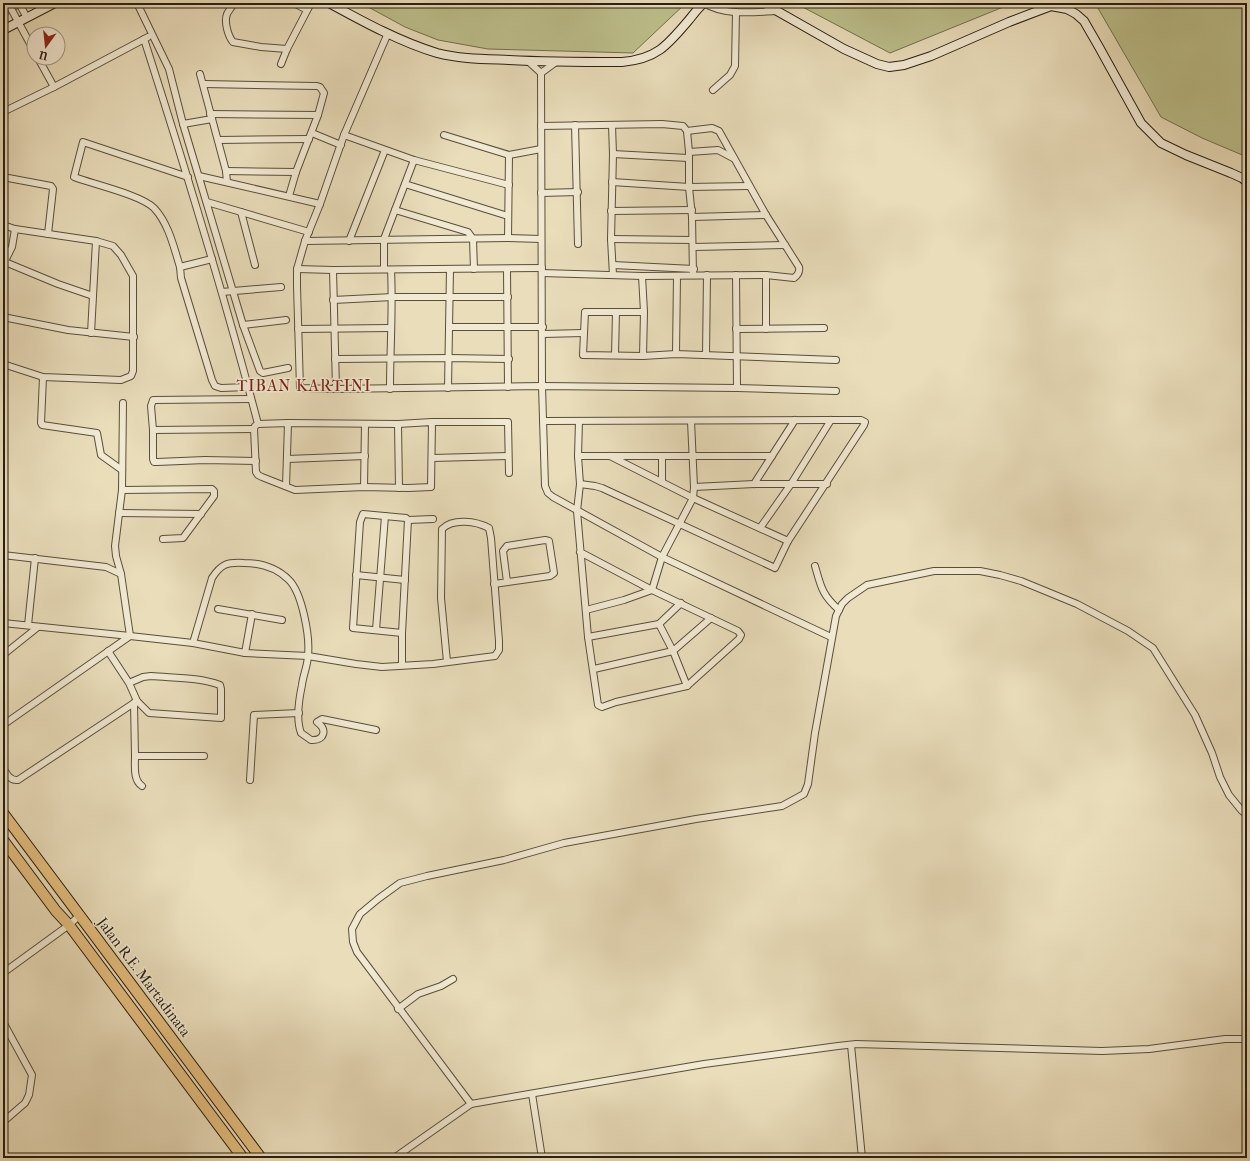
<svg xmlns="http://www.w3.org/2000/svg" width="1250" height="1161" font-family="'IM FELL French Canon',serif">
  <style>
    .green { fill: #bcbf8b; stroke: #726f4e }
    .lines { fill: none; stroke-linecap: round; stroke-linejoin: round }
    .minor-casing { stroke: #594e3c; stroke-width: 8 }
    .secondary-casing { stroke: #291f12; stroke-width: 10 }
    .trunk-casing { stroke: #291f12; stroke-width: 12 }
    .minor { stroke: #f1e9d2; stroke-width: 6 }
    .secondary { stroke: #f1e9d2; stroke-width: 8 }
    .trunk { stroke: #e4be7d; stroke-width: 10 }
    .labels { text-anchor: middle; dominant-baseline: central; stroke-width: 3; stroke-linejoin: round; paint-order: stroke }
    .street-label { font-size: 15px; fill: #291f12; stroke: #f1e9d2 }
    .neighbourhood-label { font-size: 16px; letter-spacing: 1px; fill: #7a1f14; stroke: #f1e9d2 }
  </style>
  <rect width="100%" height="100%" fill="#e9ddba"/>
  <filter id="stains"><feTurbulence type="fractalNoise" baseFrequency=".005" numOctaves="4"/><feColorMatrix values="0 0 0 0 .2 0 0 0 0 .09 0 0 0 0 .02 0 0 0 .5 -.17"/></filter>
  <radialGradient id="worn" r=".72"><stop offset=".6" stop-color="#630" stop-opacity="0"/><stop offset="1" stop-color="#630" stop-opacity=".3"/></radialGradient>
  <!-- green -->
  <g class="green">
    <path d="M3,3H28L3,17Z"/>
    <path d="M361,3H686L633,53L488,49L438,40L405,27Z"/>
    <path d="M795,3H1013L890,53Z"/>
    <path d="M1095,3H1247V157L1202,138L1161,117Z"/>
  </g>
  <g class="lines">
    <!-- minor casing -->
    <g class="minor-casing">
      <g id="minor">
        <path d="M8,3L34,51"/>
        <path d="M19,3L27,18"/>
        <path d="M137,3L169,69L183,124L243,325L260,371L263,373L288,368"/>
        <path d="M234,3C232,7 229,10 227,14C224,22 228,36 233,42L261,47L287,49"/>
        <path d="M294,3L307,10"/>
        <path d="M704,3C725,16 753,12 777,11"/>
        <path d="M388,33L344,135L320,204L305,241L297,269V286L300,388L336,389L542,386L737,388L736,275"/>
        <path d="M144,39C185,167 224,294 258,424"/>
        <path d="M38,58L54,87"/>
        <path d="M528,61L541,73L542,386L545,486L548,493L553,497L662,557L831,637"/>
        <path d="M281,64L287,49L311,3"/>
        <path d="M541,73L556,62"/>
        <path d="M200,74L226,171L227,182"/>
        <path d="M204,84L317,86L320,87L324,93L318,115"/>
        <path d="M713,90L730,75L735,66L736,12"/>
        <path d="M3,112L54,87L148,37"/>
        <path d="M210,114L318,115L296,172L289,196"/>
        <path d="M183,124L212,119"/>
        <path d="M575,125L578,244"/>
        <path d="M612,125L613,154L611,239L613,275"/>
        <path d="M541,126L662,124L683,126L687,131L689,152V187L692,217L693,275"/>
        <path d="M312,133L341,145"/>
        <path d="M344,135L414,160L509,185"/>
        <path d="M444,135L509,155L541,149"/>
        <path d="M218,140L309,139"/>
        <path d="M689,152L718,150L733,158"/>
        <path d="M613,154L688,158"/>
        <path d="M226,171L296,172"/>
        <path d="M199,176L320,204"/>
        <path d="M3,177L51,186L53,189L48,234"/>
        <path d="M612,182L689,187L749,186"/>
        <path d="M405,184L508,216"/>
        <path d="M541,193L578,192"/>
        <path d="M207,202L309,232"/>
        <path d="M395,210L468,232L473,239L474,269"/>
        <path d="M611,211L692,210"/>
        <path d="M241,212L255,265"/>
        <path d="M692,217L766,215"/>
        <path d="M3,225L15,229L96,241L113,246L121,255L133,276V371L131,376L121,380L43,377L3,364"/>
        <path d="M508,238L509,155"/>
        <path d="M611,239L692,240"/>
        <path d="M305,241L508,238L541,239"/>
        <path d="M349,241L385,150"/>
        <path d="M693,247L785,245"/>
        <path d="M212,259L180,267L181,278L212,380L215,386L221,388L248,387"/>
        <path d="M5,262L58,284L93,296"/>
        <path d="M3,265L12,247L15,229"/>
        <path d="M613,265L694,269"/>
        <path d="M180,267C174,248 169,224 154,208C141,195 93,184 74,177L83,142L188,177"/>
        <path d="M297,269L333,270L542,268"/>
        <path d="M384,269V239L414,160"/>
        <path d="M507,269L508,387"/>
        <path d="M333,270L336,389"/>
        <path d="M542,273L642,276L766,275L794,278C798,275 800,272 799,267L766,215L719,131L712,128L687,131"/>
        <path d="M766,275V329"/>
        <path d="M642,276L644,312L643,356"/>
        <path d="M222,292L281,287"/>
        <path d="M333,300L393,297H508"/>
        <path d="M644,312H585L583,355L643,356L676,354L836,360"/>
        <path d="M3,317L68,330L134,337"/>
        <path d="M243,325L286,320"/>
        <path d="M450,327H543"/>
        <path d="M298,329L391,328"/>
        <path d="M736,329L824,328"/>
        <path d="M91,333L96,241"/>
        <path d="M543,334L583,333"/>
        <path d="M676,354L677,276"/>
        <path d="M615,355L616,312"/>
        <path d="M706,355L707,275"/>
        <path d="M335,359L449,358L509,359"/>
        <path d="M43,377L41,423L42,425L97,433L101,455L122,470"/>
        <path d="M448,388L450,269"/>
        <path d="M737,388L836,391"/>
        <path d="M390,389C390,349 393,309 391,270"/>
        <path d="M251,399L153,400L151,406L153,430V459L154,462H157L205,460L256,461"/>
        <path d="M543,421L831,420H861L865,422L864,425L788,541L775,568L602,488L595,486L580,484"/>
        <path d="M579,421L578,456L580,484L577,511L588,637L598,705L602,707L616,702L687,686L739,639L741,635L738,631L652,590L580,552"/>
        <path d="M432,422L431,487L408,488L364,487L295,490L262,477L258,475L256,472L254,429L255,426L258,424L288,423L398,424L432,422H508L509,473"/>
        <path d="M398,424L399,488"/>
        <path d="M153,430L254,429"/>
        <path d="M578,456H772"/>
        <path d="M610,456L693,498L788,541"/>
        <path d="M662,456V482"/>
        <path d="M432,458L508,456"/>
        <path d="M287,459L365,456"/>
        <path d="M754,484L795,420"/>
        <path d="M286,486L288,423"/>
        <path d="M364,487L365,424"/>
        <path d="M694,487L754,484H827"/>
        <path d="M122,490L212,489L214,491V496L183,538L163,539"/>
        <path d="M119,513L201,514"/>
        <path d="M408,520L433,519"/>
        <path d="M760,528L791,484L831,420"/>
        <path d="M3,555L106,567L121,574L130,636L3,725"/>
        <path d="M815,566C821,587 822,595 839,610"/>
        <path d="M121,574L116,556L115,546L122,490L123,403"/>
        <path d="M356,575L405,580"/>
        <path d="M494,584L550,576L554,573L549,541L545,540L507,546L503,551L507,582"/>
        <path d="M218,609L282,620"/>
        <path d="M586,610L624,600L652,590L662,557L693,498L694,487L691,421"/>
        <path d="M3,623L130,636L193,643L245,653L308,656L356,664L382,667L433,664L495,656L499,650V641L491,538L489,528C476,521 453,518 442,529L441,598L447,662"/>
        <path d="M659,624L681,603"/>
        <path d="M28,625L35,558"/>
        <path d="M376,630L385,516"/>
        <path d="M588,637L659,624L673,651L687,686"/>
        <path d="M193,643L212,578C221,564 227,562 244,563C260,563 277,568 289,580C302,593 310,636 308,655C308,665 303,675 302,685C299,699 296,720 301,733L311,740C324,741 328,730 317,722L322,719L376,730"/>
        <path d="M108,651L129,683L137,701L149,713L221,718V689L220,685C199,677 174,678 151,676L143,677L129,683"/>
        <path d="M245,653L252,614"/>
        <path d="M3,655L38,627"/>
        <path d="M402,665V633L408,520L406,518L363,514L360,522L353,628L402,633"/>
        <path d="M594,669L673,651L711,618"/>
        <path d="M134,703L135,756H204"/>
        <path d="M135,756C135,766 133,780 142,786"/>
        <path d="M3,768C7,774 10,781 18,780L137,701"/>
        <path d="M250,780L254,715L299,713"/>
        <path d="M3,973L69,925L80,915"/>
        <path d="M398,1009L418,994L441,986L453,979"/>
        <path d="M3,1022L32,1075L29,1095L25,1103L3,1122"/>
        <path d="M851,1045L862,1158"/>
        <path d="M532,1094L542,1158"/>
        <path d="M471,1104L357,952L353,942L352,929L360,914L378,899L400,883L427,876L504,860L564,843L696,819L782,806L804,794L808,784L815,733L836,616L842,604L848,598L867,585L934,571H980L1000,575L1021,581L1077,604L1128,631L1153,648L1195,715L1212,753L1220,777L1229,795L1242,811L1247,815"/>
        <path d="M394,1158L471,1104L704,1064L838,1046L856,1044L1102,1051L1149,1049L1225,1039H1247"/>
      </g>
    </g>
    <!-- secondary casing -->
    <g class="secondary-casing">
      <g id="secondary">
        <path d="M329,3C362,21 400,42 437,53C460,59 485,59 509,60C547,62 585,62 622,62C656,59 667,46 688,21C693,15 698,8 704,3"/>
        <path d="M763,3L844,49L877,64L889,67L904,65L931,56L1009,22L1051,6L1067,9L1076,14L1084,21L1099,47L1141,123L1161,143L1186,155L1231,173L1242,178L1247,182"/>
        <path d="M3,30L55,3"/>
      </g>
    </g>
    <!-- trunk casing -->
    <g class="trunk-casing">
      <g id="trunk">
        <path d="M3,813L261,1158"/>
        <path d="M3,840L56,911L69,925L243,1158"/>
      </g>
    </g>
    <!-- minor -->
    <use href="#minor" class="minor"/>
    <!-- secondary -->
    <use href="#secondary" class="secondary"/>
    <!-- trunk -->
    <use href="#trunk" class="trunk"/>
  </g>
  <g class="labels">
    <!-- street labels -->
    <g class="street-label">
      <text transform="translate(144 977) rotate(53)">Jalan R.E. Martadinata</text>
    </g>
    <!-- neighbourhood labels -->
    <g class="neighbourhood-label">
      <text x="304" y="385">TIBAN KARTINI</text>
    </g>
  </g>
  <!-- margin -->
  <rect width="1250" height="1161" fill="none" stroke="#e9ddba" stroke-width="16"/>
  <rect x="4" y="4" width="1242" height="1153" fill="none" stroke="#291f12" stroke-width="2"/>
  <rect x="8" y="8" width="1234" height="1145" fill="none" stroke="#291f12"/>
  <!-- north arrow -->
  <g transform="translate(46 46) rotate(195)"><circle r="19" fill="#f1e9d2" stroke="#a19885"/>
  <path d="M0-3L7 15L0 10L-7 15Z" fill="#8f2418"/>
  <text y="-6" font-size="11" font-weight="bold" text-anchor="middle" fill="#291f12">U</text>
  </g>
  <rect width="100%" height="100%" filter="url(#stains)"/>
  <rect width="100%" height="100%" fill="url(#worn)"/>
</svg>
